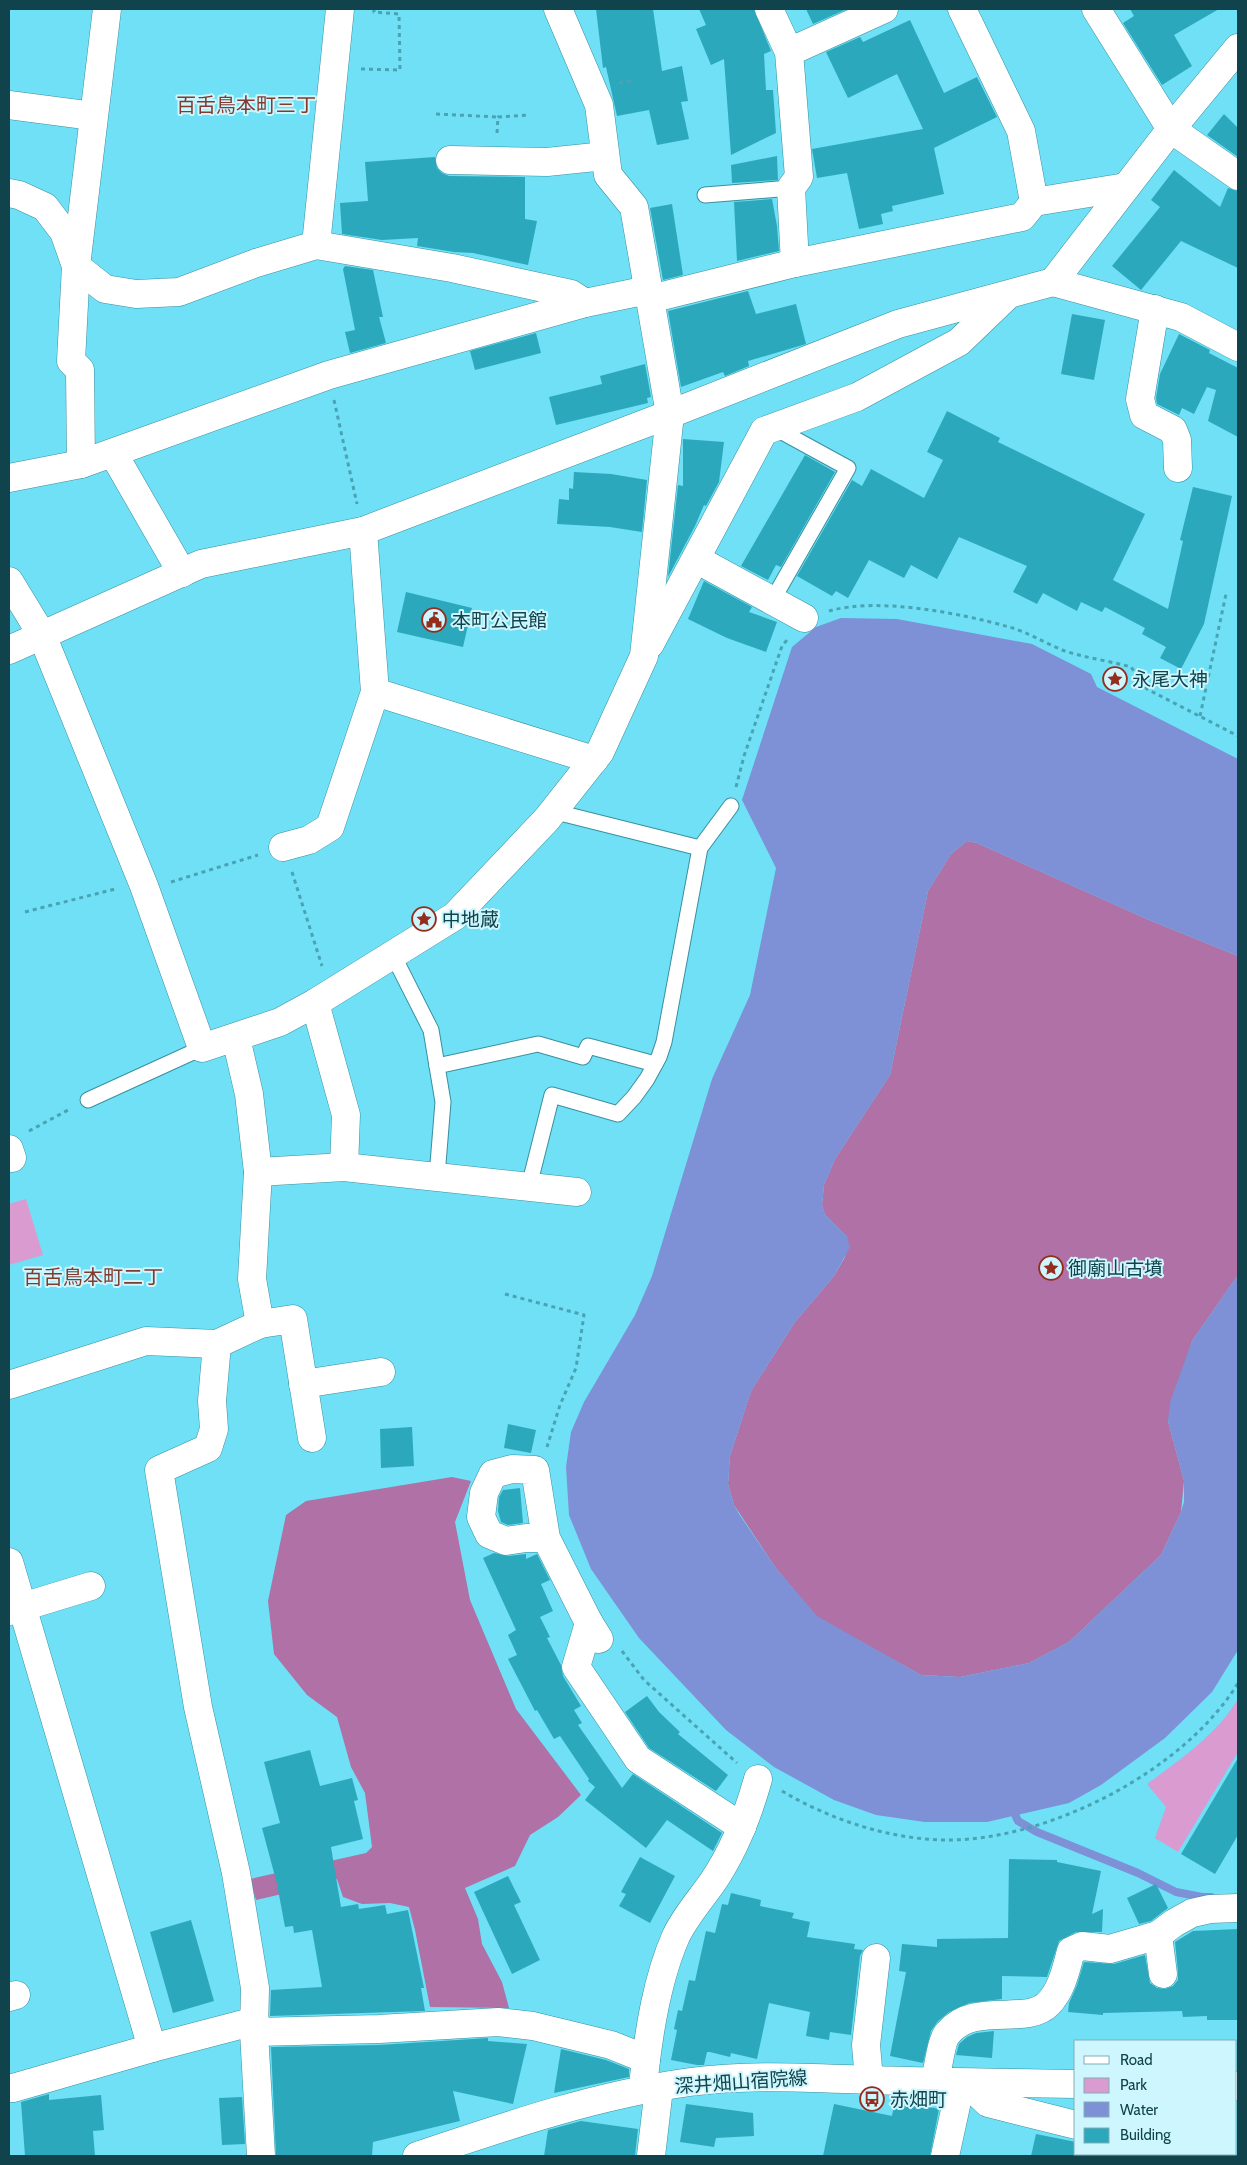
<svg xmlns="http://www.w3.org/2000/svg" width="1247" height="2165" font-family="Cabin,'Noto Sans JP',sans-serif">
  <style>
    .green { fill: #da9bd0 }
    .forest { fill: #af71a6 }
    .water { fill: #7e90d6 }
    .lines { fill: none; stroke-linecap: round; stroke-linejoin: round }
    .stream { stroke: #7e90d6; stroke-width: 8 }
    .building { fill: #2ca8bc }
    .lane-casing { stroke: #3990a0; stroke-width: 17 }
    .street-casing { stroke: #3990a0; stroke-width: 29 }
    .secondary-casing { stroke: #3990a0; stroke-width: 29 }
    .path { stroke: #4aa3b3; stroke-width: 3; stroke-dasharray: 4 4; stroke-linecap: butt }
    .lane { stroke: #fff; stroke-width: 15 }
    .street { stroke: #fff; stroke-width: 28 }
    .secondary { stroke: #fff; stroke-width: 28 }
    .labels { text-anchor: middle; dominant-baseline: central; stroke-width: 4; stroke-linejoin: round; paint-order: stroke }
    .poi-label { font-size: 19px; fill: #10434b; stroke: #cef6fe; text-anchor: start }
    .street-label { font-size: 19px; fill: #10434b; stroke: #cef6fe }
    .neighbourhood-label { font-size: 20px; fill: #813a2e; stroke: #cef6fe }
  </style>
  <rect width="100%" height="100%" fill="#6fe0f5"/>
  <!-- green -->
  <g class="green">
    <path d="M26,1199L43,1255L9,1265V1204Z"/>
    <path d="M1238,1699V1752L1178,1852L1155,1838L1166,1807L1147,1784C1180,1760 1217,1734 1238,1699Z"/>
  </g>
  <!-- forest -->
  <g class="forest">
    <path d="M967,841L977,843L1149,920L1238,956V1275L1192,1341L1168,1421L1184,1481L1181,1512L1161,1555L1069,1642L1029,1663L960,1677L921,1675L817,1617L775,1567L734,1505L728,1484L730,1456L751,1391L795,1322L834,1276L845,1257L847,1237L825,1215L822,1205L824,1185L835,1159L890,1075L928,891L951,854Z"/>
    <path d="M452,1477L471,1481L455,1522L470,1600L516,1709L581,1795L558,1817L530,1835L515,1866L465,1888L478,1919L482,1944L502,1982L509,2008L430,2007L415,1930L409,1907L390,1903L362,1904L343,1897L337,1879L301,1884L282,1894L256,1900L250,1879L366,1853L372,1847L365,1793L351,1767L337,1717L307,1695L274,1654L268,1601L286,1515L306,1501Z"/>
  </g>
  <!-- water -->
  <path class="water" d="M841,618L897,619L1032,644L1091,674L1097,687L1238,759V956L1149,920L977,843L967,841L951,854L928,891L890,1075L835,1159L824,1185L822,1205L825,1215L847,1237L850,1247L834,1276L795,1322L751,1391L730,1456L728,1484L734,1505L739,1514L775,1567L817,1616L921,1675L960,1677L1029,1663L1069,1642L1161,1555L1181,1512L1184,1502V1481L1168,1421L1170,1402L1192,1341L1238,1275V1650L1212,1692L1165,1738L1101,1785L1069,1803L987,1822H925L876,1815L834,1800L774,1767L726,1730L639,1638L591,1569L569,1515L566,1467L571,1432L584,1402L635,1315L652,1276L712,1079L750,995L776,868L742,800L792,647L816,627Z"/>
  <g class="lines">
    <!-- stream -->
    <path class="stream" d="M1012,1808L1018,1821L1037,1832L1138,1873L1176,1892L1202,1897H1211"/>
  </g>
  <!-- building -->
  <g class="building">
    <path d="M596,9H653L662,71L682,66L688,101L681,102L689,139L657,145L649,110L617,116L606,67L603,68Z"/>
    <path d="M699,9H754L771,51L764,54L766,90H773L776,133L731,155L724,59L711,65L696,29L706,25Z"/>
    <path d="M806,9H847L813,24Z"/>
    <path d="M1130,9H1219L1174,35L1192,66L1162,85L1123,23L1134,16Z"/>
    <path d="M910,20L944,93L977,77L997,117L934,148L944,194L892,206L893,211L881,214L883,224L859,229L847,173L817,178L812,149L923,129L897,74L848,98L826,52L860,37L863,42Z"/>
    <path d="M1224,114L1238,128V157L1207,135Z"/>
    <path d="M777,156L778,180L732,183L731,165Z"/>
    <path d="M435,157L437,168L442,173L449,176L525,177V219L537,221L528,265L473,253L454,252L417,246L418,238L382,240L342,234L340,203L368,201L365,162Z"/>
    <path d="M1174,170L1220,207L1228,188L1238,191V268L1181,241L1141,290L1112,266L1160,207L1151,200Z"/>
    <path d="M772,199L777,226L779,251L737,261L734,202Z"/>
    <path d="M672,204L683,275L663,280L650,208Z"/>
    <path d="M345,266L373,270L383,317H379L386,343L350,353L345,332L355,330L343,269Z"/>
    <path d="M748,291L756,314L796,304L806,344L748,361L749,366L725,376L723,372L681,387L668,311Z"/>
    <path d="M1072,314L1105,320L1094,380L1061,374Z"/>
    <path d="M536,333L541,353L475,370L470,351Z"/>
    <path d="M1179,334L1210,350L1209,353L1238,368V437L1208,421L1216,390L1207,387L1194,414L1182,408L1179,415L1157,404L1156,398L1160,374Z"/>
    <path d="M645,364L651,397L647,398L648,403L556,425L549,397L602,384L600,376Z"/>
    <path d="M947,411L1000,438L998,442L1145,514L1113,580L1168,609L1183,541L1180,540L1193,487L1232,496L1204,624L1181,669L1160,658L1166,647L1142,634L1145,628L1105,607L1102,612L1081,602L1077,611L1043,593L1037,604L1013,592L1027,566L959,537L937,579L911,565L904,578L869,560L848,598L836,591L832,596L797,576L852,480L862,486L871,469L924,498L943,460L927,452Z"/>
    <path d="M683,439L724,442L719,482L706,506L704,505L695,526L668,577L678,485L683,486Z"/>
    <path d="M805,455L835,472L781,567L776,565L768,580L741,566Z"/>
    <path d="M574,472L611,474L647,480L642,532L610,527L557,524L559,499L569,500V488L573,489Z"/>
    <path d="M704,581L752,607L749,612L777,622L766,652L727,638L688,619Z"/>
    <path d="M406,592L472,608L463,647L397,632Z"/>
    <path d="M508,1424L536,1430L531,1453L504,1448Z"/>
    <path d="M412,1427L414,1466L381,1468L380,1429Z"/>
    <path d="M520,1488L523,1523L508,1525L501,1522L498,1511L499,1497L503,1490Z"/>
    <path d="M494,1553L508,1556L526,1554V1559L537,1554L550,1580L541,1584L553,1611L540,1617L550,1637L547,1638L561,1665L563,1676L581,1706L574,1710L582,1723L578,1725L622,1788L633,1774L722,1833L713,1851L667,1820L646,1848L585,1800L595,1787L588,1781L589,1779L560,1736L554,1739L537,1710L535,1711L508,1659L517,1655L508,1635L516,1630L483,1558Z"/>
    <path d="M647,1696L659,1712L680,1732L678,1734L728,1775L716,1791L649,1748L625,1712Z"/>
    <path d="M310,1750L320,1786L352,1778L358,1800L354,1801L363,1839L331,1847L341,1907L358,1904L359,1909L385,1905L387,1914L408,1910L424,1988H421L425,2011L270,2016L271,1990L322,1987L312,1930L294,1933L293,1926L285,1927L277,1884L262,1828L280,1823L264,1762Z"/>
    <path d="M1238,1758V1835L1215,1874L1181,1854Z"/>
    <path d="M640,1857L675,1876L650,1923L619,1906L626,1894L621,1892Z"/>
    <path d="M1009,1859L1057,1860V1862L1101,1871L1092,1914L1103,1909L1102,1932H1076L1059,1941L1047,1977L1002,1976V1999L969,2003L949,2012L938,2021L931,2031L923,2063L890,2056L906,1972L899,1971L902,1944L937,1947V1939L1008,1938Z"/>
    <path d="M508,1876L521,1902L514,1905L540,1960L512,1974L474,1892Z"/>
    <path d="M1156,1884L1168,1908L1151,1921L1139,1924L1127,1898Z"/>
    <path d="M731,1893L761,1900L760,1906L794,1913L792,1918L810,1922L807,1937L855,1944L854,1949L863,1950L860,1956L851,2035L830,2032L829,2040L806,2036L810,2012L769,2003L757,2059L731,2053L730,2057L710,2052H707L704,2065H697L671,2060L677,2030L674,2029L678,2010L682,2011L689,1980L695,1981L706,1931L715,1933L722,1904L728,1905Z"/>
    <path d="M191,1920L214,2001L173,2013L150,1932Z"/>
    <path d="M1238,1929V2020H1207V2016L1183,2017L1182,2011L1103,2013V2015L1068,2012L1069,2003L1077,1985L1084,1962L1114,1964L1145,1955L1150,1983L1157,1988L1165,1989L1173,1986L1178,1980V1972L1175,1942L1193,1931Z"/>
    <path d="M994,2031L992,2058L956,2055L959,2044L967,2037L976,2033Z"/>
    <path d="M488,2038V2041L527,2044L513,2104L453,2091L460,2121L373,2142L372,2156H276L271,2047L379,2045Z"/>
    <path d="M561,2049L606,2060L629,2069V2077L554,2093Z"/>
    <path d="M49,2094V2100L101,2095L104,2130L93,2131L95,2156H25L21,2102Z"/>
    <path d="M242,2097L245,2144L222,2145L219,2098Z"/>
    <path d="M895,2100L939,2109L930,2156H823L834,2104L892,2116Z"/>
    <path d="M686,2104L753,2113L754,2136L716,2138L714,2147L680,2142Z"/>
    <path d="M581,2121L638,2129L635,2156H544L548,2130Z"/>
    <path d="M1036,2134L1076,2142V2154H1097L1096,2156H1031Z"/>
  </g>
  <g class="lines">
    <!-- lane casing -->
    <g class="lane-casing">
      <g id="lane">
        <path d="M705,195L791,188"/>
        <path d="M772,601L848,468L773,427"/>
        <path d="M552,811L700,848"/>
        <path d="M393,955L431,1030L443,1102L437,1176"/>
        <path d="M437,1066L538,1044L583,1057L588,1046L655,1064"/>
        <path d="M88,1100L202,1048"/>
        <path d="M529,1186L552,1095L618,1114L634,1097L647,1079L659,1057L664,1042L700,848L731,806"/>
      </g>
    </g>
    <!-- street casing -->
    <g class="street-casing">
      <g id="street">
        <path d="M769,9L789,52L799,177L791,188L795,263"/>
        <path d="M962,9L1021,131L1034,202L1126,187"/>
        <path d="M1096,9L1171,129L1238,176"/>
        <path d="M789,52L884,9"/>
        <path d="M9,105L93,116"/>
        <path d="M450,160L547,162L605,156"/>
        <path d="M9,193L19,195L45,207L64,232L76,266L105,289L136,294L179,292L256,263L316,245L452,268L571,294L585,303"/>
        <path d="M316,245L340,9"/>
        <path d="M1053,282L1171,129L1238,48"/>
        <path d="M650,299L795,263L1022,217L1034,202"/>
        <path d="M1155,309L1140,399L1144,415L1173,430L1177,440L1178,468"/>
        <path d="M113,453L182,573"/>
        <path d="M81,464L80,370L71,361L76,266L107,9"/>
        <path d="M9,478L81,464L329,375L585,303L648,290"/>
        <path d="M696,559L804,618"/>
        <path d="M9,581L42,635L144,886L202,1048L280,1022L315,1003L455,916L547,819L600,752L644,656L670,414L634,207L608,175L599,105L558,9"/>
        <path d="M650,644L764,431L857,397L959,342L1008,295"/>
        <path d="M9,650L201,564L363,531L670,414L898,324L1053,282L1181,317L1238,347"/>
        <path d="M375,692L594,760"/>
        <path d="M283,847L309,840L330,827L375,692L363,531"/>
        <path d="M315,1003L346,1115L344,1167"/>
        <path d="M236,1038L249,1094L258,1172L252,1279L260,1324L217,1344L212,1401L214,1429L208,1448L159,1470L198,1707L236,1873L255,1988L254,2032L261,2156"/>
        <path d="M9,1149L12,1158"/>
        <path d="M258,1172L344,1167L577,1192"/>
        <path d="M260,1324L293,1319L312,1438"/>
        <path d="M303,1384L381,1372"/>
        <path d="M9,1385L146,1341L217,1344"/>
        <path d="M546,1538H526L506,1541L489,1534L481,1517L484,1493L493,1474L512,1469L535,1470L546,1538L589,1623L599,1639"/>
        <path d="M9,1562L152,2048"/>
        <path d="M9,1611L91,1586"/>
        <path d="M589,1623L576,1667L638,1759L742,1827"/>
        <path d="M1158,1935L1163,1974"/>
        <path d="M9,1997L16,1995"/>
        <path d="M254,2032L379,2029L498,2022L533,2026L611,2045L646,2059"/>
        <path d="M644,2077C649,2030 657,1979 676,1936C685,1917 700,1900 712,1883C734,1851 748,1815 758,1779"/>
        <path d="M869,2080L866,2045L876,1958"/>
        <path d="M935,2081C938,2070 941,2040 948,2033C974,2001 1026,2026 1048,2004C1062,1990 1066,1969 1071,1951L1082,1946L1110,1949L1158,1935L1174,1923L1192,1913L1210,1909L1238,1908"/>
        <path d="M967,2083L988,2103L1076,2125"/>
        <path d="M9,2088H13L152,2048L255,2021"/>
        <path d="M1185,2154L1196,2156"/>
        <path d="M651,2156L659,2088"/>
        <path d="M945,2156L961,2083"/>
      </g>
    </g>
    <!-- secondary casing -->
    <g class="secondary-casing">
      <g id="secondary">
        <path d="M1236,2086H1238"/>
        <path d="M417,2156C506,2126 596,2095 690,2082C751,2074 811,2078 871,2080C940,2082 1008,2083 1076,2084"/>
      </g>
    </g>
    <!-- path -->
    <g class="path">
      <path d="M361,69L400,70L399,14L374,12V9"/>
      <path d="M619,83L631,81"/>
      <path d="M436,114L498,117"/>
      <path d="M497,133L498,117L529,115"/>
      <path d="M334,400L357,504"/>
      <path d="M829,611C878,597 960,613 1009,627C1028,632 1046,644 1065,651C1086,658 1110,661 1131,667L1147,689L1238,736"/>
      <path d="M1200,716L1226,594"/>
      <path d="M736,787L744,756L782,646L787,640"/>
      <path d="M292,872L322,966"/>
      <path d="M171,882L258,855"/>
      <path d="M25,912L115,889"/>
      <path d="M29,1131L70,1109"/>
      <path d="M505,1294L584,1315L576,1368L560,1405L547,1447"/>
      <path d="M622,1651L644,1680L737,1763"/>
      <path d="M782,1791C831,1820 891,1840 948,1840C1050,1840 1185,1770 1238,1683"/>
    </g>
    <!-- lane -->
    <use href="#lane" class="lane"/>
    <!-- street -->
    <use href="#street" class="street"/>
    <!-- secondary -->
    <use href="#secondary" class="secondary"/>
  </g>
  <!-- icons -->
  <defs>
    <g id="civic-ring" transform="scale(1.25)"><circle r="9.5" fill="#cef6fe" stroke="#962c1c" stroke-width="1.5"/><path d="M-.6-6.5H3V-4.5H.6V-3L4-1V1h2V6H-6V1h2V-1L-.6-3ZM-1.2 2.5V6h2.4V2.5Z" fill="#962c1c"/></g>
    <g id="sight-ring" transform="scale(1.25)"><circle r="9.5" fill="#cef6fe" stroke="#962c1c" stroke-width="1.5"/><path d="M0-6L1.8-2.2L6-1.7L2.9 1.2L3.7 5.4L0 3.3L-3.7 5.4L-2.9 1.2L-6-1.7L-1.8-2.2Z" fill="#962c1c"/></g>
    <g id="bus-ring" transform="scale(1.25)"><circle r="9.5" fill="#cef6fe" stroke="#962c1c" stroke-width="1.5"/><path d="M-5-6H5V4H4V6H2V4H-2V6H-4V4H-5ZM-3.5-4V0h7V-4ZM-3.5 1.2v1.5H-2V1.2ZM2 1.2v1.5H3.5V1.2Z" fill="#962c1c"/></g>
  </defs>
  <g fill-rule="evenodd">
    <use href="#civic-ring" x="434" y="620"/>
    <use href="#sight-ring" x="1115" y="679"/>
    <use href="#sight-ring" x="424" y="919"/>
    <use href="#sight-ring" x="1051" y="1268"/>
    <use href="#bus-ring" x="872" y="2099"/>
  </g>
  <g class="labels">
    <!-- poi labels -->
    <g class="poi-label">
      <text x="452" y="620">本町公民館</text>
      <text x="1132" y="679">永尾大神</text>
      <text x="442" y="919">中地蔵</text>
      <text x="1068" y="1268">御廟山古墳</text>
      <text x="890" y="2099">赤畑町</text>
    </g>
    <!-- street labels -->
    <g class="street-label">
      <text transform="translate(741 2082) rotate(-4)">深井畑山宿院線</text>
    </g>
    <!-- neighbourhood labels -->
    <g class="neighbourhood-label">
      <text x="246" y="105">百舌鳥本町三丁</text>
      <text x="93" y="1277">百舌鳥本町二丁</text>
    </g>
  </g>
  <!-- border -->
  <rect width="1247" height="2165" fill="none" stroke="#10434b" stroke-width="20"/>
  <!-- legend -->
  <rect x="1074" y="2040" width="162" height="115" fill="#cef6fe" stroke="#82aeb6"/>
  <rect x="1084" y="2056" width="25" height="8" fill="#ffffff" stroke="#82aeb6"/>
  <text x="1120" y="2065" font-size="15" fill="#10434b">Road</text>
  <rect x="1084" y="2078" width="25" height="15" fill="#da9bd0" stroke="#82aeb6"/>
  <text x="1120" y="2090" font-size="15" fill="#10434b">Park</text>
  <rect x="1084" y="2102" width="25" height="15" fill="#7e90d6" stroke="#82aeb6"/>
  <text x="1120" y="2115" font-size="15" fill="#10434b">Water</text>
  <rect x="1084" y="2128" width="25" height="15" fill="#2ca8bc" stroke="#82aeb6"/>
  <text x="1120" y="2140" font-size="15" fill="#10434b">Building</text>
</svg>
